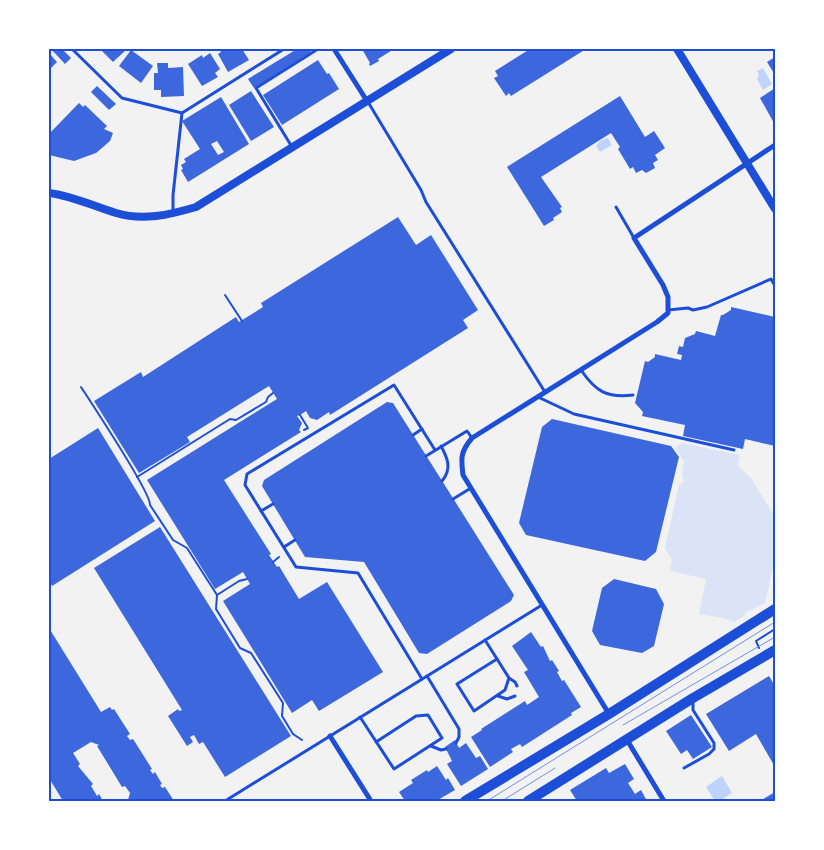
<svg xmlns="http://www.w3.org/2000/svg" width="824" height="850" font-family="Raleway,sans-serif">
  <style>
    .green { fill: #dbe4f7 }
    .water { fill: #bfd3fe }
    .building { fill: #3d67dc; fill-rule: evenodd }
    .lines { fill: none; stroke-linecap: round; stroke-linejoin: round }
    .path { stroke: #1d4ed8; stroke-width: 2 }
    .service { stroke: #1d4ed8; stroke-width: 3 }
    .minor { stroke: #1d4ed8; stroke-width: 5 }
    .tertiary { stroke: #1d4ed8; stroke-width: 8 }
    .primary { stroke: #1d4ed8; stroke-width: 10 }
    .tram { stroke: #7290e2; stroke-width: 1 }
    .neatline { fill: none; stroke: #1d4ed8; stroke-width: 2 }
  </style>
  <rect width="100%" height="100%" fill="#f2f2f2"/>
  <!-- green -->
  <path class="green" d="M682,443L740,455L738,466L751,478L775,517V567L773,568L765,603L745,613V615L734,622L723,618L699,614L706,579L670,571L672,560L665,548L679,485L684,482L682,474L684,461L675,448Z"/>
  <!-- water -->
  <g class="water">
    <path d="M763,68L772,84L763,90L757,79L759,75L757,71Z"/>
    <path d="M608,138L612,145L600,152L596,146L600,141Z"/>
    <path d="M722,776L732,793L719,801H715L706,787Z"/>
  </g>
  <!-- building -->
  <g class="building">
    <path d="M51,49H62L71,58L65,64Z"/>
    <path d="M100,49H127L113,62Z"/>
    <path d="M219,49H237L239,51L242,49L249,60L228,72L218,54L221,52Z"/>
    <path d="M297,49H308L311,52L254,88L248,79Z"/>
    <path d="M362,49H394L378,59L379,61L370,66L369,64L370,63Z"/>
    <path d="M530,49H586L511,96L509,93L506,96L494,78L498,76L495,71Z"/>
    <path d="M131,50L153,66L141,83L119,66Z"/>
    <path d="M49,53L57,62L49,70Z"/>
    <path d="M210,53L220,69L215,73L218,77L202,86L188,64L202,55L203,58Z"/>
    <path d="M775,57V75L767,62Z"/>
    <path d="M318,60L327,74L329,73L339,89L282,125L263,95Z"/>
    <path d="M157,63H168V68L183,67L184,96L161,97V90H154V73H158Z"/>
    <path d="M97,86L116,104L109,110L91,92Z"/>
    <path d="M775,88V125L760,98Z"/>
    <path d="M251,91L274,127L251,141L229,105Z"/>
    <path d="M620,96L645,137L654,131L665,148L655,155L658,160L653,163L655,168L646,173L642,170L636,173L633,167L630,169L618,149L620,147L611,133L541,177L562,207L560,208L562,212L553,218L554,220L544,226L507,167Z"/>
    <path d="M221,97L249,144L188,182L181,170L183,169L181,165L186,162L184,159L200,149L182,121ZM217,141L224,152L218,155L211,144Z"/>
    <path d="M79,103L83,107L85,105L107,126L104,129L113,133L110,141L96,153L74,161L49,155V134Z"/>
    <path d="M398,217L416,245L431,235L478,310L463,320L468,328L330,415L329,412L317,420L310,418L306,411L300,415L297,416L302,423L299,430L301,432L224,480L271,554L269,555L277,567L279,566L299,599L327,582L383,672L319,711L312,700L292,713L223,601L250,584L243,572L215,589L147,480L277,399L269,386L187,437L190,442L139,473L94,401L141,372L143,377L236,317L239,322L263,307L261,303Z"/>
    <path d="M731,307L775,317V446L745,439L743,449L683,436L685,425L642,416L643,412L635,403L645,361L648,362L655,357V354L681,360L682,355L677,354L679,346L683,347L685,338L695,334L696,331L715,336L721,315H723L731,310Z"/>
    <path d="M387,402L393,403L514,595L511,601L427,654L419,653L364,562L305,557L262,486L264,480Z"/>
    <path d="M552,419L671,446L679,457L656,552L645,561L526,535L519,523L542,427Z"/>
    <path d="M98,428L155,521L52,586L49,581V459Z"/>
    <path d="M160,527L291,736L225,777L203,742L199,744L194,735L190,737L193,742L187,746L168,716L178,709L179,711L182,710L94,568Z"/>
    <path d="M614,579L656,589L664,604L654,646L642,653L600,645L592,631L602,588Z"/>
    <path d="M49,628L101,712L110,707L112,710L114,709L130,734L127,736L130,740L133,739L152,769L150,770L153,774L155,772L162,784L160,785L162,788L165,787L174,801H126L128,800L130,793L125,786L122,787L97,746L99,745L91,742L73,753L80,764L78,766L93,784L91,786L97,796L99,794L103,801H63L49,778Z"/>
    <path d="M531,632L541,647L543,646L550,661L552,660L559,671L557,672L562,681L564,680L581,707L571,713L572,715L522,747L520,744L511,749L513,752L490,767L471,737L482,730L481,729L525,701L527,705L539,697L524,672L528,670L512,646Z"/>
    <path d="M769,676L775,686V767L756,734L729,751L706,714Z"/>
    <path d="M691,715L712,747L693,759L687,750L681,754L666,731Z"/>
    <path d="M455,740L459,748L466,743L476,758L480,756L488,769L461,786L447,764L452,761L445,747Z"/>
    <path d="M625,764L634,779L628,783L635,794L641,790L647,801H577L570,790L606,768L609,773Z"/>
    <path d="M437,766L446,780L448,778L455,790L436,801H421L420,799L417,801H405L399,792L413,783L411,780L427,770L428,772Z"/>
    <path d="M775,792V801H760Z"/>
  </g>
  <g class="lines">
    <!-- path -->
    <g class="path">
      <path d="M225,295L242,321"/>
      <path d="M81,387C92,404 151,493 150,505L173,540L187,548L217,595L216,609L240,648L251,653L283,703L282,716L293,734L302,740"/>
      <path d="M300,415L308,428L304,430"/>
      <path d="M137,477L230,419L236,420L266,402L268,397L273,393"/>
      <path d="M273,562L279,557"/>
      <path d="M217,595L239,581L247,579"/>
      <path d="M759,648L756,641L775,629"/>
    </g>
    <!-- service -->
    <g class="service">
      <path d="M72,49L122,98L182,113L284,49"/>
      <path d="M368,102L421,190L426,202L545,392"/>
      <path d="M292,147L256,88L318,49"/>
      <path d="M616,207L634,238"/>
      <path d="M173,212V195L182,113"/>
      <path d="M668,310L688,308L693,310L707,307L771,279L775,286"/>
      <path d="M581,370C596,392 607,398 633,395"/>
      <path d="M538,397L574,414L734,450"/>
      <path d="M413,435L422,429"/>
      <path d="M441,446C448,459 452,469 442,481"/>
      <path d="M426,456L467,431L472,438"/>
      <path d="M453,499L471,488"/>
      <path d="M261,511L273,504"/>
      <path d="M284,547L295,540"/>
      <path d="M485,640L509,678L515,682L517,686"/>
      <path d="M497,659L457,684L474,711L505,690L509,678"/>
      <path d="M427,676L459,729V737L456,743"/>
      <path d="M422,679L358,573L296,567L245,485L247,474L394,385L435,450"/>
      <path d="M498,696L507,699L515,696"/>
      <path d="M360,717L394,769L442,738L428,715L416,716L376,742"/>
      <path d="M431,746L441,750L446,749"/>
      <path d="M684,768L709,754L714,749V743L693,710V701"/>
      <path d="M225,801L542,605"/>
    </g>
    <!-- minor -->
    <g class="minor">
      <path d="M334,49L367,101"/>
      <path d="M609,714L463,475C461,459 460,452 472,438L657,322L668,313V297L663,285L634,238L775,145"/>
      <path d="M330,736L371,801"/>
      <path d="M627,740L664,801"/>
    </g>
    <!-- tertiary -->
    <g class="tertiary">
      <path d="M677,49L775,209"/>
      <path d="M49,193C73,196 93,206 116,213C143,221 169,215 196,207L451,49"/>
    </g>
    <!-- primary -->
    <g class="primary">
      <path d="M465,801L609,714L775,609"/>
      <path d="M528,801L693,698L775,650"/>
    </g>
    <!-- tram -->
    <g class="tram">
      <path d="M623,725L775,637"/>
      <path d="M487,801L775,622"/>
      <path d="M502,801L555,768"/>
    </g>
  </g>
  <!-- border -->
  <rect width="824" height="850" fill="none" stroke="#ffffff" stroke-width="100"/>
  <rect x="50" y="50" width="724" height="750" class="neatline"/>
</svg>
